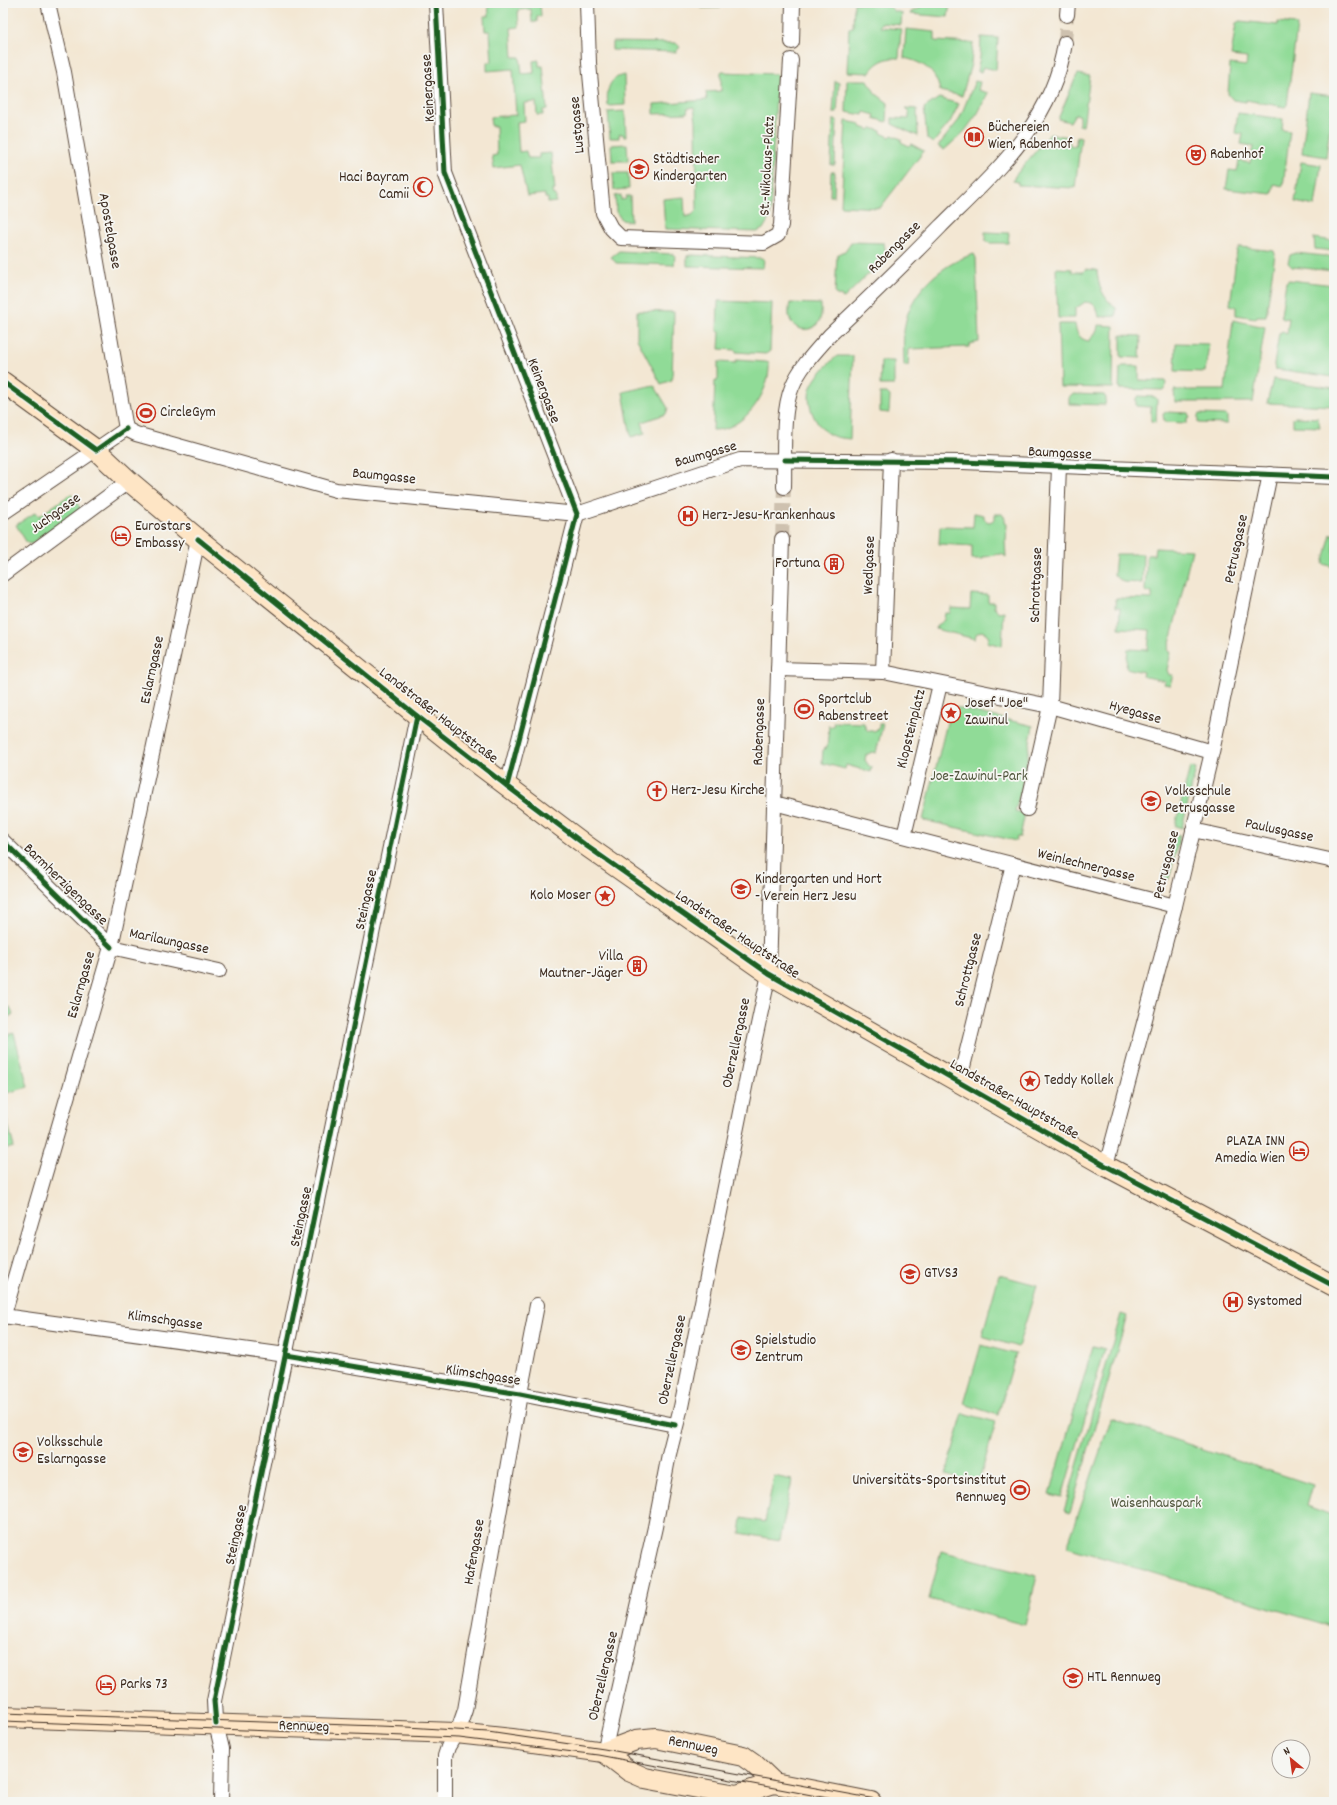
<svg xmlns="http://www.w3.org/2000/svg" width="1337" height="1805" font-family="Dekko,sans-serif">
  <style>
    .green { fill: #90db97; stroke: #66825a }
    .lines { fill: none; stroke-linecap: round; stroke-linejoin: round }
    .minor-tunnel { stroke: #cec1af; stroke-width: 14; stroke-dasharray: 14 7; stroke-linecap: butt }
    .minor-casing { stroke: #574639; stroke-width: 16 }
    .secondary-casing { stroke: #574639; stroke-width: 22 }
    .minor { stroke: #fff; stroke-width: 14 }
    .secondary { stroke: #fee5c5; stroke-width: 20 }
    .tram { stroke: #3b2a1e; stroke-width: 1 }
    .cycleway-casing { stroke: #f6f6f2; stroke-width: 8 }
    .cycleway { stroke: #1b5e20; stroke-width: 5 }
    .labels { text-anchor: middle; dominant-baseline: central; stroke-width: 3.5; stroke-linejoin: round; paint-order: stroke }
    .street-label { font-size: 15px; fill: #3b2a1e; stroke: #f6f6f2 }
    .poi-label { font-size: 15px; fill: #3b2a1e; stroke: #f6f6f2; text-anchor: start }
    .park-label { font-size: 15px; fill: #50563c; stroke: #f6f6f2 }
  </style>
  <rect width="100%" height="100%" fill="#f6f6f2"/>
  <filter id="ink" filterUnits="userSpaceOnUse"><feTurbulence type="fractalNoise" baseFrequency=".025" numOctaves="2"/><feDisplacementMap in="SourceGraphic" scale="8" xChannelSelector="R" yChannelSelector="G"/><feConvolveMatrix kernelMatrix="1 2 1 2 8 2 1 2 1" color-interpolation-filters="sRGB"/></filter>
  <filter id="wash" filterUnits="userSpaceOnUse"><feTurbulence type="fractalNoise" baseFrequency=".012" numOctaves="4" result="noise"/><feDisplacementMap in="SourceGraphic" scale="16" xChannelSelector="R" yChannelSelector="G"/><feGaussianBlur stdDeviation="0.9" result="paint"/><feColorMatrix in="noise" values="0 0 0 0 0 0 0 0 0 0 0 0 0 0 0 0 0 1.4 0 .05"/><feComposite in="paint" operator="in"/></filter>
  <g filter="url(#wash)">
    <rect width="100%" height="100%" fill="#f3e7d3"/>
    <!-- green -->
    <g class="green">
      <path d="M488,3H540L541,16L537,17V22H532L531,9L518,10L519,27L511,28L513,57H520L522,74L534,73L533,61L539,60V66H543L547,109L543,110V115H537L536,102L524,103L525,121L517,122L519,152L526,151L528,158H539V154L551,153L555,190H552L553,195H556V202L548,203V198H545V194L527,196L520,165L494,168L492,156L497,155L496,126H491L490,117L516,115L513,69L487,71V62H492L490,31H485L484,16H489Z"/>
      <rect x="702" y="3" width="18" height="5"/>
      <path d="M854,3H886L894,11L902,13L901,25L881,23L880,27L901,29L899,58C886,57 876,62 869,73L847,72L849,28L853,27Z"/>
      <path d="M925,3H950L948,17L910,14L911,12L918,9Z"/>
      <path d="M1240,21L1278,25V22L1295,24L1297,26L1287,105L1285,107L1246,100V102L1233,100L1228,94L1230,64L1246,66L1247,58L1231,56L1236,23Z"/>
      <path d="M906,29L935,32V41L973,43L971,64L962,96L940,91C936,71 923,62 904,58Z"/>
      <path d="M981,37L998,38L996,70L983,67L981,72L977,71L980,57Z"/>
      <path d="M612,42L676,43L680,47L676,52L612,50Z"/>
      <path d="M721,72L777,74L770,217L763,229L757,232L665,229L663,199L684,197L685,217L692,215L697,210L696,121L694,107L688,108L687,113L654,114V104L707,100L706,92L721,91Z"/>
      <path d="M1078,74L1090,76L1083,126L1079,125V115L1075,114L1070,122L1058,119L1076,77Z"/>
      <path d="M624,75L625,105L608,106C606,92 608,78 624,75Z"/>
      <path d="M847,80H868L875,93L888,103L887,122L874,118L875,115L864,112L863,115L846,112Z"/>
      <path d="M835,81L839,83L837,113H833Z"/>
      <path d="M975,81L980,82L978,90L988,93L978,113L964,132L944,150L938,146L959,120Z"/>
      <path d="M1309,93L1334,96L1326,157L1302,153Z"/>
      <path d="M939,98L959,104L950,122L933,143L927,139L924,108Z"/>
      <path d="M905,108L917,109L918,136L892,124V118L909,119V112Z"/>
      <path d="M625,111L626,137H624L623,134H619V138H610L608,112Z"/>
      <path d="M1238,113L1283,119L1282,130L1290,131L1283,186L1274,184L1272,194L1226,189L1229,170L1237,171L1239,161L1250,163L1253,146L1241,144L1243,134L1235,133Z"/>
      <path d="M833,120H837L835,165H831Z"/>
      <path d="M846,121L861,124V127L870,130L872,128L881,131V133L890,137L892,135L901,139V142L909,146L911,144L924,151L880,208L841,206Z"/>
      <path d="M1050,134L1068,137L1070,145L1075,146L1077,136L1081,137L1075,188L1018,185V182L1013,181L1015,176Z"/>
      <path d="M627,144L628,161H612L611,145Z"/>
      <path d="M1301,162L1321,165L1315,206L1295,202Z"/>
      <path d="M831,172H835L834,196H830Z"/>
      <path d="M613,173H628L629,189L614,190Z"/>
      <path d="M621,195V200L626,199V196H630L631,222L622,220L616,212L615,196Z"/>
      <path d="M985,232L1009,233L1008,243H990L986,241Z"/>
      <path d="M1314,238L1334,241V251L1315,249Z"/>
      <path d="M851,242L884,243L885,249L889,254L844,298L835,294L837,255L845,251Z"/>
      <path d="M1240,247L1274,251L1275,254L1266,316H1257L1256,318L1236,315V307L1230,305L1237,250Z"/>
      <path d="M619,251L673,254L675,256L674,265L616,263L611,257Z"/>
      <path d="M1296,253L1334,257V271L1292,267L1288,263L1290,255Z"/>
      <path d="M974,254L976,258L979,342L969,344V347L909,349L908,366H904C904,351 902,335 906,320C913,289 944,263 974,254Z"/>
      <path d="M690,255L762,258L764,259L763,268L687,266V256Z"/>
      <path d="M1056,268L1072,269V272H1084L1085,269L1097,270C1098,286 1103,298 1116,308V316L1099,317C1097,307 1096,303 1085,302L1075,309V318H1058Z"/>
      <path d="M1289,280L1334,285V377L1275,369L1274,365L1279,333L1283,331L1284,333L1287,334L1289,318L1283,319L1281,315L1286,282Z"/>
      <path d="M718,301L772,303L770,351L766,354L736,352V350L719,349L720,332L717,331Z"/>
      <path d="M790,303L821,304C821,311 822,318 818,323C811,333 794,331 790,319C788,314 789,308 790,303Z"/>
      <path d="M637,311L674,312L672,380L661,384L637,339Z"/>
      <path d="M1233,320L1265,327L1253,402H1175L1174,390H1225Z"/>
      <path d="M1058,324H1075C1076,333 1080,340 1089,341L1097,331L1098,325L1114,326L1113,388L1060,387Z"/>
      <path d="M1121,335L1141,336L1140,358L1121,357Z"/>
      <path d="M1176,343L1209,344L1205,372L1175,371Z"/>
      <path d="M837,356H853L850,439C843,438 835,438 829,434C816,427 806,405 810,390C814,377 827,365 837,356Z"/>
      <path d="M736,360L766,362L769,363C771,392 744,431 713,430L715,381L718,380V362L736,363Z"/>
      <path d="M881,361H894V385H880Z"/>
      <path d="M1123,366H1139V380L1166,381L1165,390L1119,389L1120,368Z"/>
      <path d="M1273,379L1334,388V406L1267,403Z"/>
      <path d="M654,385L668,408L666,414L642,422L645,433L631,437L623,392Z"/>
      <path d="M880,393H887L890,396L889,413L880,412Z"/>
      <path d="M1072,394L1104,395L1106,398L1105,405L1069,404V397Z"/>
      <path d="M1138,396L1155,397L1157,399L1156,422L1151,421V407L1136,406V398Z"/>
      <path d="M1166,412L1188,413L1190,418H1187V423L1164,422L1163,414Z"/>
      <path d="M1199,414L1225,415L1227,416V424L1198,423V415Z"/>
      <path d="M1295,417L1318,418L1320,427L1293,426V418Z"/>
      <path d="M71,494L81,509L31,544L27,543L16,525L36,512L39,516Z"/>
      <path d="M974,513L984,515V518L986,521L990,522L995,519V514H1002L1005,518V523H1007L1006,541H1005L1006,557L1002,554C995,554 990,557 983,557V559H972V546L939,544L940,526L973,527Z"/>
      <path d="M1331,534H1334V567L1323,564Z"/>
      <path d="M1155,548L1192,550L1168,651L1171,652L1167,670L1169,675H1173L1170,685L1164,684L1165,681L1142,676L1143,672L1126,668L1128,649L1148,650L1150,630L1119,628L1120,608H1115L1116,598L1152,599V593L1145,591L1147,555H1154Z"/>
      <path d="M1116,554H1143L1142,583L1123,582L1114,575Z"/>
      <path d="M971,594L988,595V602H994V608L999,612L1004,611L1002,646L987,642L989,637L986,633L981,631L976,634L975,639L936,629L937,625L944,620L945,613H950L951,608L970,609Z"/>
      <path d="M951,706L1033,726L1022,787L1015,811L1025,813L1020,837H1017L1016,841L923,820Z"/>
      <path d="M833,722L864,723L865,727L868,731H874L879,728V724H883L876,753L872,752L866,755L865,760L869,766L872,767L871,772L846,765L845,769L822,763L823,749L827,748L829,725L830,727L834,725Z"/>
      <path d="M1190,767L1196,769L1182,828L1175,826Z"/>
      <path d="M1173,834L1180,835L1169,879L1162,878Z"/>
      <path d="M10,1007L13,1015L3,1018V1009Z"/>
      <path d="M14,1033L28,1087L3,1094V1036Z"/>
      <path d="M3,1106L14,1147L3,1150Z"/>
      <path d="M999,1275L1037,1285L1018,1347L982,1336Z"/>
      <path d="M1121,1314L1127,1316L1070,1513L1064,1511Z"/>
      <path d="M981,1345L1016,1354L998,1415L964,1404Z"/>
      <path d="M1093,1346L1105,1349L1062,1497L1050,1494Z"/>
      <path d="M963,1413L996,1422L978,1485L946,1475Z"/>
      <path d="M1111,1419L1313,1485L1307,1506L1334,1516V1627L1067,1547Z"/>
      <path d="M774,1476L792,1480L780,1540L740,1533L742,1518L765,1522Z"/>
      <path d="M941,1551L1037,1576L1025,1625L929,1599Z"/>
    </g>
  </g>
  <g filter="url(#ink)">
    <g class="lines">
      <!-- minor-tunnel -->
      <g class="minor-tunnel">
        <path d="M1065,43L1067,15"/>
        <path d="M782,539L784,487"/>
      </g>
      <!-- minor casing -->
      <g class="minor-casing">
        <g id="minor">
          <path d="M48,3L64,72L126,429"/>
          <path d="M436,3L445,173L577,514L507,786"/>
          <path d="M587,3L589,63L603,213L611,228L621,238L764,243L778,235L781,225L791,60"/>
          <path d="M1067,15L1068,3"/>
          <path d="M792,42L793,3"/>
          <path d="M126,429L136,434L336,490L577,514L740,460L962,462L1334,477"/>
          <path d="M784,487C785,459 781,413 792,387C800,367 816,351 830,335C867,300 904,264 940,227C994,173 1053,123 1065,43"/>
          <path d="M3,513L126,429"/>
          <path d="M3,574L129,481"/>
          <path d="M778,669L883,672L1050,706L1212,752"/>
          <path d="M883,672L891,460"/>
          <path d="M774,803L1175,906"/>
          <path d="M1027,809L1050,706L1059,466"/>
          <path d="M1193,830L1334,861"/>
          <path d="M904,836L940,684"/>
          <path d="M3,841L111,947L219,971"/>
          <path d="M959,1083L1013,864"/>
          <path d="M1106,1166L1175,906L1212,752L1270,474"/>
          <path d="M3,1316L286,1355L520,1394L675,1425"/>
          <path d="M3,1318L111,947L198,539"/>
          <path d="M604,1752L655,1527L669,1454L681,1407L750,1062L769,974L782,539"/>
          <path d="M221,1802L222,1749L215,1720L214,1701L417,716"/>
          <path d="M445,1802V1756L448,1747L458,1730L465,1710L520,1394L537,1305"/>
        </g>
      </g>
      <!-- secondary casing -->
      <g class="secondary-casing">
        <g id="secondary">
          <path d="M3,382L96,450L129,481L198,539L469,757L588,847L769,974L1106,1166L1334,1286"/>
          <path d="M3,1717L456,1733L512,1739L604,1752L636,1740L656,1738L743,1756L753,1763L774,1783L871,1802"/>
          <path d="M604,1752L629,1771L645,1778L703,1789L737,1795L774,1783"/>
        </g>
      </g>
      <!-- minor -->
      <use href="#minor" class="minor"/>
      <!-- secondary -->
      <use href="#secondary" class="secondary"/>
      <!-- tram -->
      <g class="tram">
        <path d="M3,1713L407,1727L488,1732L604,1749L892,1802"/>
        <path d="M3,1721L459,1738L598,1755L849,1802"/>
      </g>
      <!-- cycleway casing -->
      <g class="cycleway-casing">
        <g id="cycleway">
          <path d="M436,3L445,173L577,514L507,786"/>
          <path d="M3,382L96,450L126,429"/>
          <path d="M785,460L962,462L1334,477"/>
          <path d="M198,539L417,716L507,786L588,847L769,974L1106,1166L1334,1286"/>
          <path d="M3,841L111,947"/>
          <path d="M286,1355L520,1394L675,1425"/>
          <path d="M216,1724L214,1701L417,716"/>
        </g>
      </g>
      <!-- cycleway -->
      <use href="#cycleway" class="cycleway"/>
    </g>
  </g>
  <!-- icons -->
  <defs>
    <g id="library-ring" transform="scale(1)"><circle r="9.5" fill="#f6f6f2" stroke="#c8321e" stroke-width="1.5"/><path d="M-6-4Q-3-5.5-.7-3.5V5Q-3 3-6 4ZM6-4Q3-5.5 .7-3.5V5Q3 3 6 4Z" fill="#c8321e"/></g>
    <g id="theatre-ring" transform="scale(1)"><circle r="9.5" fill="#f6f6f2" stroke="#c8321e" stroke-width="1.5"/><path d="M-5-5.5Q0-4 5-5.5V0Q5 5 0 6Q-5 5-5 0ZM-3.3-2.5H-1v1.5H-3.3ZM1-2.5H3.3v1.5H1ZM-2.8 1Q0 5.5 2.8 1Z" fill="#c8321e"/></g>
    <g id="school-ring" transform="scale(1)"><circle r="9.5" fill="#f6f6f2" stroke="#c8321e" stroke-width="1.5"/><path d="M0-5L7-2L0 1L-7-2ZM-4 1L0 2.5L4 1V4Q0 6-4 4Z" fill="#c8321e"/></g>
    <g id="mosque-ring" transform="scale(1)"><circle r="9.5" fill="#f6f6f2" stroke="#c8321e" stroke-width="1.5"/><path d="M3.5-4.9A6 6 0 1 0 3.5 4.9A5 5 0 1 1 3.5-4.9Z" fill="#c8321e"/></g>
    <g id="stadium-ring" transform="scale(1)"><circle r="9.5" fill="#f6f6f2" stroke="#c8321e" stroke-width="1.5"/><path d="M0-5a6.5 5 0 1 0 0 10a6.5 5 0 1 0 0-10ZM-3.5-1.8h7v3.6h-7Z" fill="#c8321e"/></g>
    <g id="hospital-ring" transform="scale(1)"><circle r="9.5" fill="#f6f6f2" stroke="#c8321e" stroke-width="1.5"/><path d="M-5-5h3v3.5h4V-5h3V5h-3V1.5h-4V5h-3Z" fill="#c8321e"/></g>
    <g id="hotel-ring" transform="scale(1)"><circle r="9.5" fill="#f6f6f2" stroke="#c8321e" stroke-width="1.5"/><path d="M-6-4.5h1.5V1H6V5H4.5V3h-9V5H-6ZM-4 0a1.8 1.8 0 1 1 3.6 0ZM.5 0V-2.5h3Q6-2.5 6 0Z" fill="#c8321e"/></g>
    <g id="building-ring" transform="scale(1)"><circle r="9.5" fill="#f6f6f2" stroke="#c8321e" stroke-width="1.5"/><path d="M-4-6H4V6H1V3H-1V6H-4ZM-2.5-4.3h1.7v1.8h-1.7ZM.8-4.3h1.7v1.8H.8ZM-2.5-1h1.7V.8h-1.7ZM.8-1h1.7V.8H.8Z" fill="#c8321e"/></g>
    <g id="sight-ring" transform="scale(1)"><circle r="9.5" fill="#f6f6f2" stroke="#c8321e" stroke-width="1.5"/><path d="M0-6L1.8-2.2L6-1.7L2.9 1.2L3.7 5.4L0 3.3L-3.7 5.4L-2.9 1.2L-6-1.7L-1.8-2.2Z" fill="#c8321e"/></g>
    <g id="church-ring" transform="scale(1)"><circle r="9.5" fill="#f6f6f2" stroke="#c8321e" stroke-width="1.5"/><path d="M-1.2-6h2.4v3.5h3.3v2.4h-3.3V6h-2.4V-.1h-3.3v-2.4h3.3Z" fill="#c8321e"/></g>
  </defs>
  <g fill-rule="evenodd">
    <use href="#library-ring" x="974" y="137"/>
    <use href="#theatre-ring" x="1196" y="155"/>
    <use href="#school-ring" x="639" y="169"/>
    <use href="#mosque-ring" x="423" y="187"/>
    <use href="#stadium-ring" x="146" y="413"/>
    <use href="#hospital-ring" x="688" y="516"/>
    <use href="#hotel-ring" x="121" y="536"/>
    <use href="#building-ring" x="834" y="564"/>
    <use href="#stadium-ring" x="804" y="709"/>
    <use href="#sight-ring" x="951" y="713"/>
    <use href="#church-ring" x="657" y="791"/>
    <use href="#school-ring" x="1151" y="801"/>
    <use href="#school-ring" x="741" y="889"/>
    <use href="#sight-ring" x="605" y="896"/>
    <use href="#building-ring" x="637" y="966"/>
    <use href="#sight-ring" x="1030" y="1081"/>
    <use href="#hotel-ring" x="1299" y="1151"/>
    <use href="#school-ring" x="910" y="1274"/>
    <use href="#hospital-ring" x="1233" y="1302"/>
    <use href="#school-ring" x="741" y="1350"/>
    <use href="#school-ring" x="23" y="1452"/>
    <use href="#stadium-ring" x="1020" y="1490"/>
    <use href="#school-ring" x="1073" y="1678"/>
    <use href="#hotel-ring" x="106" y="1685"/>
  </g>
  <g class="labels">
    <!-- street labels -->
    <g class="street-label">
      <text transform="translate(429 88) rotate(-93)">Keinergasse</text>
      <text transform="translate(578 125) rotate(-95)">Lustgasse</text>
      <text transform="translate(768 166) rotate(-87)">St.-Nikolaus-Platz</text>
      <text transform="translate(109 231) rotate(80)">Apostelgasse</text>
      <text transform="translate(895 248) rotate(-45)">Rabengasse</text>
      <text transform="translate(543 391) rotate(69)">Keinergasse</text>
      <text transform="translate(1060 454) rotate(3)">Baumgasse</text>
      <text transform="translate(706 455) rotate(-16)">Baumgasse</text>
      <text transform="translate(384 477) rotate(6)">Baumgasse</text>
      <text transform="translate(56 514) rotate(-36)">Juchgasse</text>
      <text transform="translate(1237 549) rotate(-78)">Petrusgasse</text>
      <text transform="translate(870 565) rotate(-88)">Wedlgasse</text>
      <text transform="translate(1037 585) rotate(-88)">Schrottgasse</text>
      <text transform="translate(153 670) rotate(-78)">Eslarngasse</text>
      <text transform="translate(1135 713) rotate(16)">Hyegasse</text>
      <text transform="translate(438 716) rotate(38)">Landstraßer Hauptstraße</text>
      <text transform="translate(912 729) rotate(-76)">Klopsteinplatz</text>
      <text transform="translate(760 732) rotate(-88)">Rabengasse</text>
      <text transform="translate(1279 831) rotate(12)">Paulusgasse</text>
      <text transform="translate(1167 865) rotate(-76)">Petrusgasse</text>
      <text transform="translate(1086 866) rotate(14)">Weinlechnergasse</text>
      <text transform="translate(65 885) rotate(44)">Barmherzigengasse</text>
      <text transform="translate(367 900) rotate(-78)">Steingasse</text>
      <text transform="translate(737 935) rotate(34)">Landstraßer Hauptstraße</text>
      <text transform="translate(169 942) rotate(12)">Marilaungasse</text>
      <text transform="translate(969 970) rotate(-76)">Schrottgasse</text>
      <text transform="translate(82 985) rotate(-74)">Eslarngasse</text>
      <text transform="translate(737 1043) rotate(-78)">Oberzellergasse</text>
      <text transform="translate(1014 1100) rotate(30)">Landstraßer Hauptstraße</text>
      <text transform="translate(302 1217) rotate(-78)">Steingasse</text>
      <text transform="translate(165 1321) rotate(8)">Klimschgasse</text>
      <text transform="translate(673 1360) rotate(-78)">Oberzellergasse</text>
      <text transform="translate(483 1376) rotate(9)">Klimschgasse</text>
      <text transform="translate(237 1535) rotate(-78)">Steingasse</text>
      <text transform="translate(475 1552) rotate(-80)">Hafengasse</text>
      <text transform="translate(604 1676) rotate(-77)">Oberzellergasse</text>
      <text transform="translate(304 1727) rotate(2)">Rennweg</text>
      <text transform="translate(693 1746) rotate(12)">Rennweg</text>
    </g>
    <!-- poi labels -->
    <g class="poi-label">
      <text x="988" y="128">Büchereien<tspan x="988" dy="17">Wien, Rabenhof</tspan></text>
      <text x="1210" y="155">Rabenhof</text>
      <text x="653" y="160">Städtischer<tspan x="653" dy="17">Kindergarten</tspan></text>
      <text x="409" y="178" text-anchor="end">Haci Bayram<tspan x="409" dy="17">Camii</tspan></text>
      <text x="160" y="413">CircleGym</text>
      <text x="702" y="516">Herz-Jesu-Krankenhaus</text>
      <text x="135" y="527">Eurostars<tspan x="135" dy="17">Embassy</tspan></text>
      <text x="820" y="564" text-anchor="end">Fortuna</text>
      <text x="818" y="700">Sportclub<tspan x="818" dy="17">Rabenstreet</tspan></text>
      <text x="965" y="704">Josef "Joe"<tspan x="965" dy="17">Zawinul</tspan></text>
      <text x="671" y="791">Herz-Jesu Kirche</text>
      <text x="1165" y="792">Volksschule<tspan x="1165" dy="17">Petrusgasse</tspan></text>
      <text x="755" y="880">Kindergarten und Hort<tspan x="755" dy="17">- Verein Herz Jesu</tspan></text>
      <text x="591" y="896" text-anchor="end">Kolo Moser</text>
      <text x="623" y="957" text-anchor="end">Villa<tspan x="623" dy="17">Mautner-Jäger</tspan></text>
      <text x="1044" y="1081">Teddy Kollek</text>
      <text x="1285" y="1142" text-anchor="end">PLAZA INN<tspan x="1285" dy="17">Amedia Wien</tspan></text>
      <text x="924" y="1274">GTVS3</text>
      <text x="1247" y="1302">Systomed</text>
      <text x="755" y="1341">Spielstudio<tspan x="755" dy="17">Zentrum</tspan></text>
      <text x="37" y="1443">Volksschule<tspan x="37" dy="17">Eslarngasse</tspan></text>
      <text x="1006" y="1481" text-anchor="end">Universitäts-Sportsinstitut<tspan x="1006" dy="17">Rennweg</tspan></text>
      <text x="1087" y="1678">HTL Rennweg</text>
      <text x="120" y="1685">Parks 73</text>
    </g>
    <!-- park labels -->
    <g class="park-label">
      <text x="979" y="777">Joe-Zawinul-Park</text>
      <text x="1156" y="1504">Waisenhauspark</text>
    </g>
  </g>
  <!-- margin -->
  <rect width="1337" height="1805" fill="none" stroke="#f6f6f2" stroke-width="16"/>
  <!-- north arrow -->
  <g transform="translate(1291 1759) rotate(331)"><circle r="19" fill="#f6f6f2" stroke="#aba49d"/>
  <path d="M0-3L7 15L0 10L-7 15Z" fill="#c8321e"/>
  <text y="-6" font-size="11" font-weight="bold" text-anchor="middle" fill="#3b2a1e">N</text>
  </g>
</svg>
